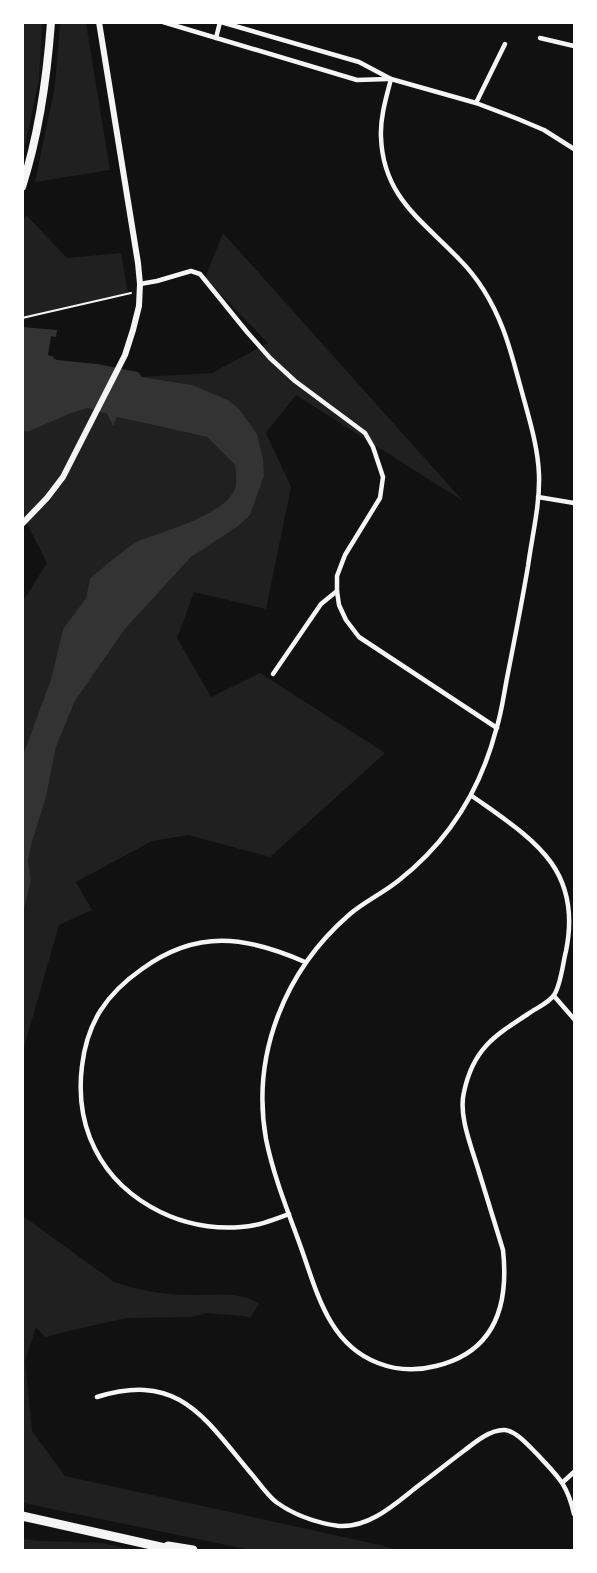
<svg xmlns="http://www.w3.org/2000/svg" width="597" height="1573" font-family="'Public Sans',sans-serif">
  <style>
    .green { fill: #202020 }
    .water { fill: #333 }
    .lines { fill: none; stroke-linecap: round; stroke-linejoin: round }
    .path { stroke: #f5f5f5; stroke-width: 2 }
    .minor { stroke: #f5f5f5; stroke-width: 4.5 }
    .tertiary { stroke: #f5f5f5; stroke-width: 6 }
    .trunk { stroke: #f5f5f5; stroke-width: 8 }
    .motorway { stroke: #f5f5f5; stroke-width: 9 }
  </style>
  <rect width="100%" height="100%" fill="#111"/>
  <!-- green -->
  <g class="green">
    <path d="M23,22L42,23L39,79L23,156Z"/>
    <path d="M60,23H86L110,170L35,182L55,86Z"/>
    <path d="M26,215L67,258L121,253L128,294L51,310L23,321L22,224Z"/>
    <path d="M223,233L463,501L296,395L266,433L291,487L266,609L194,592L177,638L211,697L260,673L385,753L270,857L188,835L152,841L76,882L92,910L59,925L23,1051V914L31,880L28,861L31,845L46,796L56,747L75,701L125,629L191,557L237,527L249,515L264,476L192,385L142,377L212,373L268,343L205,278Z"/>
    <path d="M88,408L107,414L113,426L117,417L207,437L235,465C236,472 237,482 235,488C226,515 163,531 138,541C125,548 103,568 90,578L86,598L63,629L51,679L23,755V601L47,563L23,516V431H30L69,414Z"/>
    <path d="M23,1216L114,1282C138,1290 165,1295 189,1295C213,1296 239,1290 259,1304L250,1318L244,1316L206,1313L192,1317L126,1318L86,1327L45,1337L36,1327L25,1361L32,1431L65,1476L380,1545L397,1550H251L23,1503Z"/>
    <path d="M23,1539L41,1541L103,1543L133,1550H23Z"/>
  </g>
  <!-- water -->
  <path class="water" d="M23,327L57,330L56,337L51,336L48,355L54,357L53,358L57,360L97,364L138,372L142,377L192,385L228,400L239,409L257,434L263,459L264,476L250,515L237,527L191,557L125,629L75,701L56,747L46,797L31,845L28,861L31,880L23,914V755L51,679L63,629L86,598L90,578C103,568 125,548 138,541C163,531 226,515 235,488C237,482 236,472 235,465L207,437L117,417L113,426L107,414L88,408L69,414L30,431H23Z"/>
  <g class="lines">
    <!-- path -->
    <path class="path" d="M22,318L131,293"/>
    <!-- minor -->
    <g class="minor">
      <path d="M163,22L357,80L388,79"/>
      <path d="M221,22L359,62L391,79L476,103L518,119L544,130L574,149"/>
      <path d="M216,38L220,22"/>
      <path d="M540,38L574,46"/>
      <path d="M391,79C386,98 380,118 381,137C383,197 422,220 459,259C479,279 493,303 503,329C510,347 515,367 520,385C528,415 538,445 539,475C540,505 532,536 528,566C522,602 515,637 508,673C504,692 502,712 496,730C480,791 448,842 398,881C383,893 364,902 350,914C285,970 251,1054 266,1139C273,1174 287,1209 299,1242C316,1288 327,1344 378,1363C396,1370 417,1371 436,1366C495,1352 509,1305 503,1250C495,1224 487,1198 479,1172C472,1148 458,1116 464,1092C473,1049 494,1036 528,1014C536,1008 549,1003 554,995C561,985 563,962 566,951C583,867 531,838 472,796"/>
      <path d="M476,103L505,44"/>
      <path d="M140,284L157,281L191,271L200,274L247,332L270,358L295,381L365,433L373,447L383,477L380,498L345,555L337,576V591L339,605L346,620L359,637L497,728"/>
      <path d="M538,497L574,503"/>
      <path d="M273,674L321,604L337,591"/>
      <path d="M554,996L574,1019"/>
      <path d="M289,1214C273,1220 258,1226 241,1227C178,1232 114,1198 90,1138C81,1115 79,1090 82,1066C87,1023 106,994 142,969C197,929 246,936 305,962"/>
      <path d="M97,1397C178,1372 203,1416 249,1471C258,1481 266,1494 276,1502C294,1515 317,1523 339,1526C370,1528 396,1503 418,1486C434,1474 449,1462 465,1450C475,1442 491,1429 505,1430C516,1431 529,1446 537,1454C558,1477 567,1483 574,1514"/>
      <path d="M563,1482L574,1472"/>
    </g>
    <!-- tertiary -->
    <path class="tertiary" d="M22,524L47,498L63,477L125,355L133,330L139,306L140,284L138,263L99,22"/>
    <!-- trunk -->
    <path class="trunk" d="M22,187C39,134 47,78 51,22"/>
    <!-- motorway -->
    <g class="motorway">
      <path d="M22,1516L174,1550"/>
      <path d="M168,1546L193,1550"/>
    </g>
  </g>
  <!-- border -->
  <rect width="597" height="1573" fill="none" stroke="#ffffff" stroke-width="48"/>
</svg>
